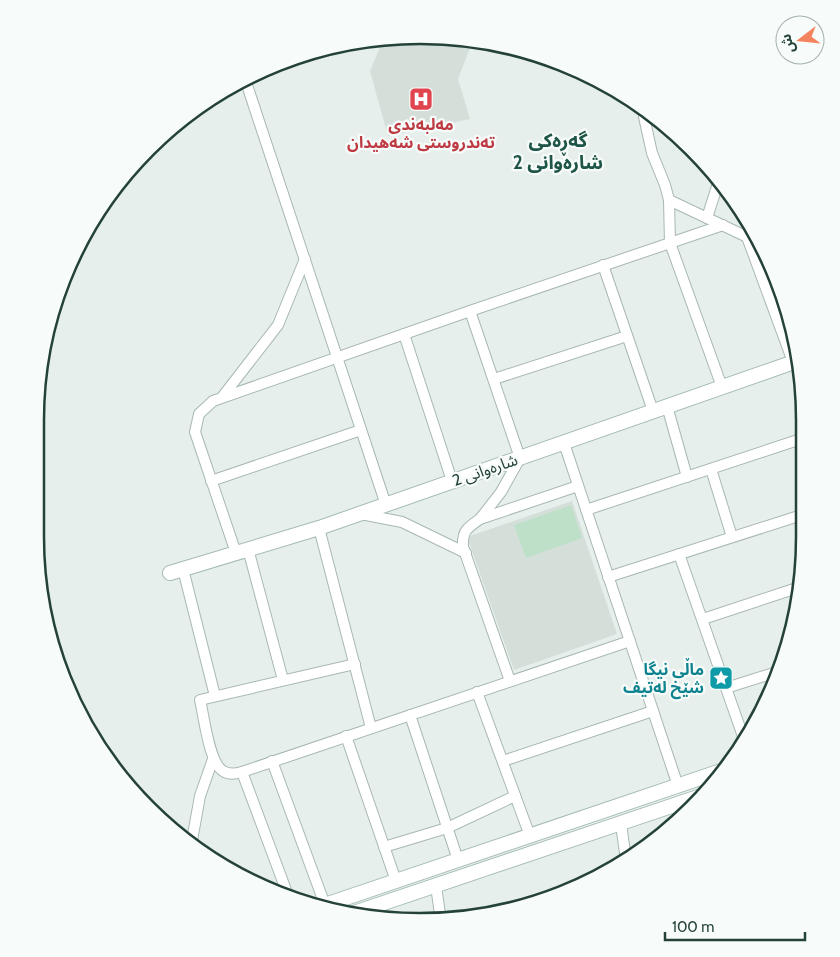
<svg xmlns="http://www.w3.org/2000/svg" width="840" height="957" font-family="Cabin,'Noto Sans Arabic',sans-serif">
  <style>
    .built { fill: #d4dfda }
    .green { fill: #bfe0c8 }
    .lines { fill: none; stroke-linecap: round; stroke-linejoin: round }
    .street-casing { stroke: #a8b8b2; stroke-width: 12 }
    .secondary-casing { stroke: #a4bbb3; stroke-width: 16 }
    .street { stroke: #fff; stroke-width: 10 }
    .secondary { stroke: #fff; stroke-width: 14 }
    .labels { text-anchor: middle; dominant-baseline: central; stroke-width: 4.5; stroke-linejoin: round; paint-order: stroke }
    .health-label { font-size: 16px; font-weight: bold; fill: #be3a42; stroke: #f7fbf9 }
    .street-label { font-size: 16px; fill: #24423a; stroke: #f7fbf9 }
    .culture-label { font-size: 16px; font-weight: bold; fill: #0d838f; stroke: #f7fbf9; text-anchor: end }
    .quarter-label { font-size: 19px; font-weight: bold; fill: #1f5548; stroke: #f7fbf9 }
    .rim { fill: none; stroke: #24423a; stroke-width: 2.5 }
  </style>
  <rect width="100%" height="100%" fill="#e6efeb"/>
  <!-- built -->
  <g class="built">
    <path d="M445,36L473,40L458,79L470,119L388,136L370,71L384,38Z"/>
    <path d="M572,501L617,634L514,670L467,537Z"/>
  </g>
  <!-- green -->
  <path class="green" d="M571,505L582,538L526,558L514,525Z"/>
  <g class="lines">
    <!-- street casing -->
    <g class="street-casing">
      <g id="street">
        <path d="M245,79L386,505"/>
        <path d="M645,109L644,117L652,153L665,185L669,200L670,243L722,387"/>
        <path d="M669,200L760,243"/>
        <path d="M707,218L719,180"/>
        <path d="M747,237L793,362"/>
        <path d="M603,265L653,411"/>
        <path d="M470,311L520,458L501,492L480,519"/>
        <path d="M404,334L452,481"/>
        <path d="M494,379L627,336"/>
        <path d="M223,396L278,325L305,259"/>
        <path d="M667,406L687,477"/>
        <path d="M564,443L678,786"/>
        <path d="M711,469L732,537"/>
        <path d="M211,481L361,430"/>
        <path d="M586,510L804,438"/>
        <path d="M361,514L402,522L466,553"/>
        <path d="M319,528L371,728"/>
        <path d="M248,549L283,680"/>
        <path d="M236,553L195,432L199,414L213,401L470,311L723,225"/>
        <path d="M679,554L745,742"/>
        <path d="M183,569L215,696"/>
        <path d="M608,577L805,514"/>
        <path d="M703,619L800,587"/>
        <path d="M355,664L200,700C204,716 209,763 223,771C229,775 235,774 242,772L630,641"/>
        <path d="M510,681L463,547C462,531 467,528 480,519L578,486"/>
        <path d="M726,688L780,671"/>
        <path d="M477,692L530,836"/>
        <path d="M410,715L458,860"/>
        <path d="M346,736L396,881"/>
        <path d="M272,761L325,905"/>
        <path d="M503,761L653,711"/>
        <path d="M242,772L289,898"/>
        <path d="M621,824L626,860"/>
        <path d="M191,846L200,796L213,759"/>
        <path d="M384,847L447,828L515,796"/>
        <path d="M436,886L441,921"/>
      </g>
    </g>
    <!-- secondary casing -->
    <g class="secondary-casing">
      <g id="secondary">
        <path d="M170,573L319,528L797,361"/>
        <path d="M319,907L724,770"/>
        <path d="M348,915L704,795"/>
      </g>
    </g>
    <!-- street -->
    <use href="#street" class="street"/>
    <!-- secondary -->
    <use href="#secondary" class="secondary"/>
  </g>
  <!-- icons -->
  <defs>
    <g id="hospital-square" transform="scale(1.25)"><rect x="-9" y="-9" width="18" height="18" rx="4" fill="#e0444e" stroke="#f7fbf9"/><path d="M-5-5h3v3.5h4V-5h3V5h-3V1.5h-4V5h-3Z" fill="#fff"/></g>
    <g id="sight-square" transform="scale(1.25)"><rect x="-9" y="-9" width="18" height="18" rx="4" fill="#0f9aa8" stroke="#f7fbf9"/><path d="M0-6L1.8-2.2L6-1.7L2.9 1.2L3.7 5.4L0 3.3L-3.7 5.4L-2.9 1.2L-6-1.7L-1.8-2.2Z" fill="#fff"/></g>
  </defs>
  <g fill-rule="evenodd">
    <use href="#hospital-square" x="421" y="99"/>
    <use href="#sight-square" x="721" y="678"/>
  </g>
  <g class="labels">
    <!-- health labels -->
    <g class="health-label">
      <text x="421" y="124">مەلبەندی<tspan x="421" dy="18">تەندروستی شەهیدان</tspan></text>
    </g>
    <!-- street labels -->
    <g class="street-label">
      <text transform="translate(485 470) rotate(-19)">شارەوانی 2</text>
    </g>
    <!-- culture labels -->
    <g class="culture-label">
      <text x="704" y="669">ماڵی نیگا<tspan x="704" dy="18">شێخ لەتیف</tspan></text>
    </g>
    <!-- quarter labels -->
    <g class="quarter-label">
      <text x="558" y="140">گەڕەکی<tspan x="558" dy="22">شارەوانی 2</tspan></text>
    </g>
  </g>
  <!-- crop -->
  <path d="M0 0H840V957H0ZM420 44H420A376 376 0 0 1 796 420V537A376 376 0 0 1 420 913H420A376 376 0 0 1 44 537V420A376 376 0 0 1 420 44Z" fill="#f7fbf9" fill-rule="evenodd"/>
  <path class="rim" d="M420 44H420A376 376 0 0 1 796 420V537A376 376 0 0 1 420 913H420A376 376 0 0 1 44 537V420A376 376 0 0 1 420 44Z"/>
  <!-- north arrow -->
  <g transform="translate(800 40) rotate(254)"><circle r="24" fill="#f7fbf9" stroke="#a3b1ad"/>
  <path d="M0-4L9 19L0 12L-9 19Z" fill="#f4845f"/>
  <text y="-8" font-size="14" font-weight="bold" text-anchor="middle" fill="#24423a">ش</text>
  </g>
  <!-- scale -->
  <path d="M665 932v8h140v-8" fill="none" stroke="#24423a" stroke-width="2.5"/>
  <text x="672" y="932" font-size="15" fill="#24423a" stroke="#f7fbf9" stroke-width="4" paint-order="stroke">100 m</text>
</svg>
